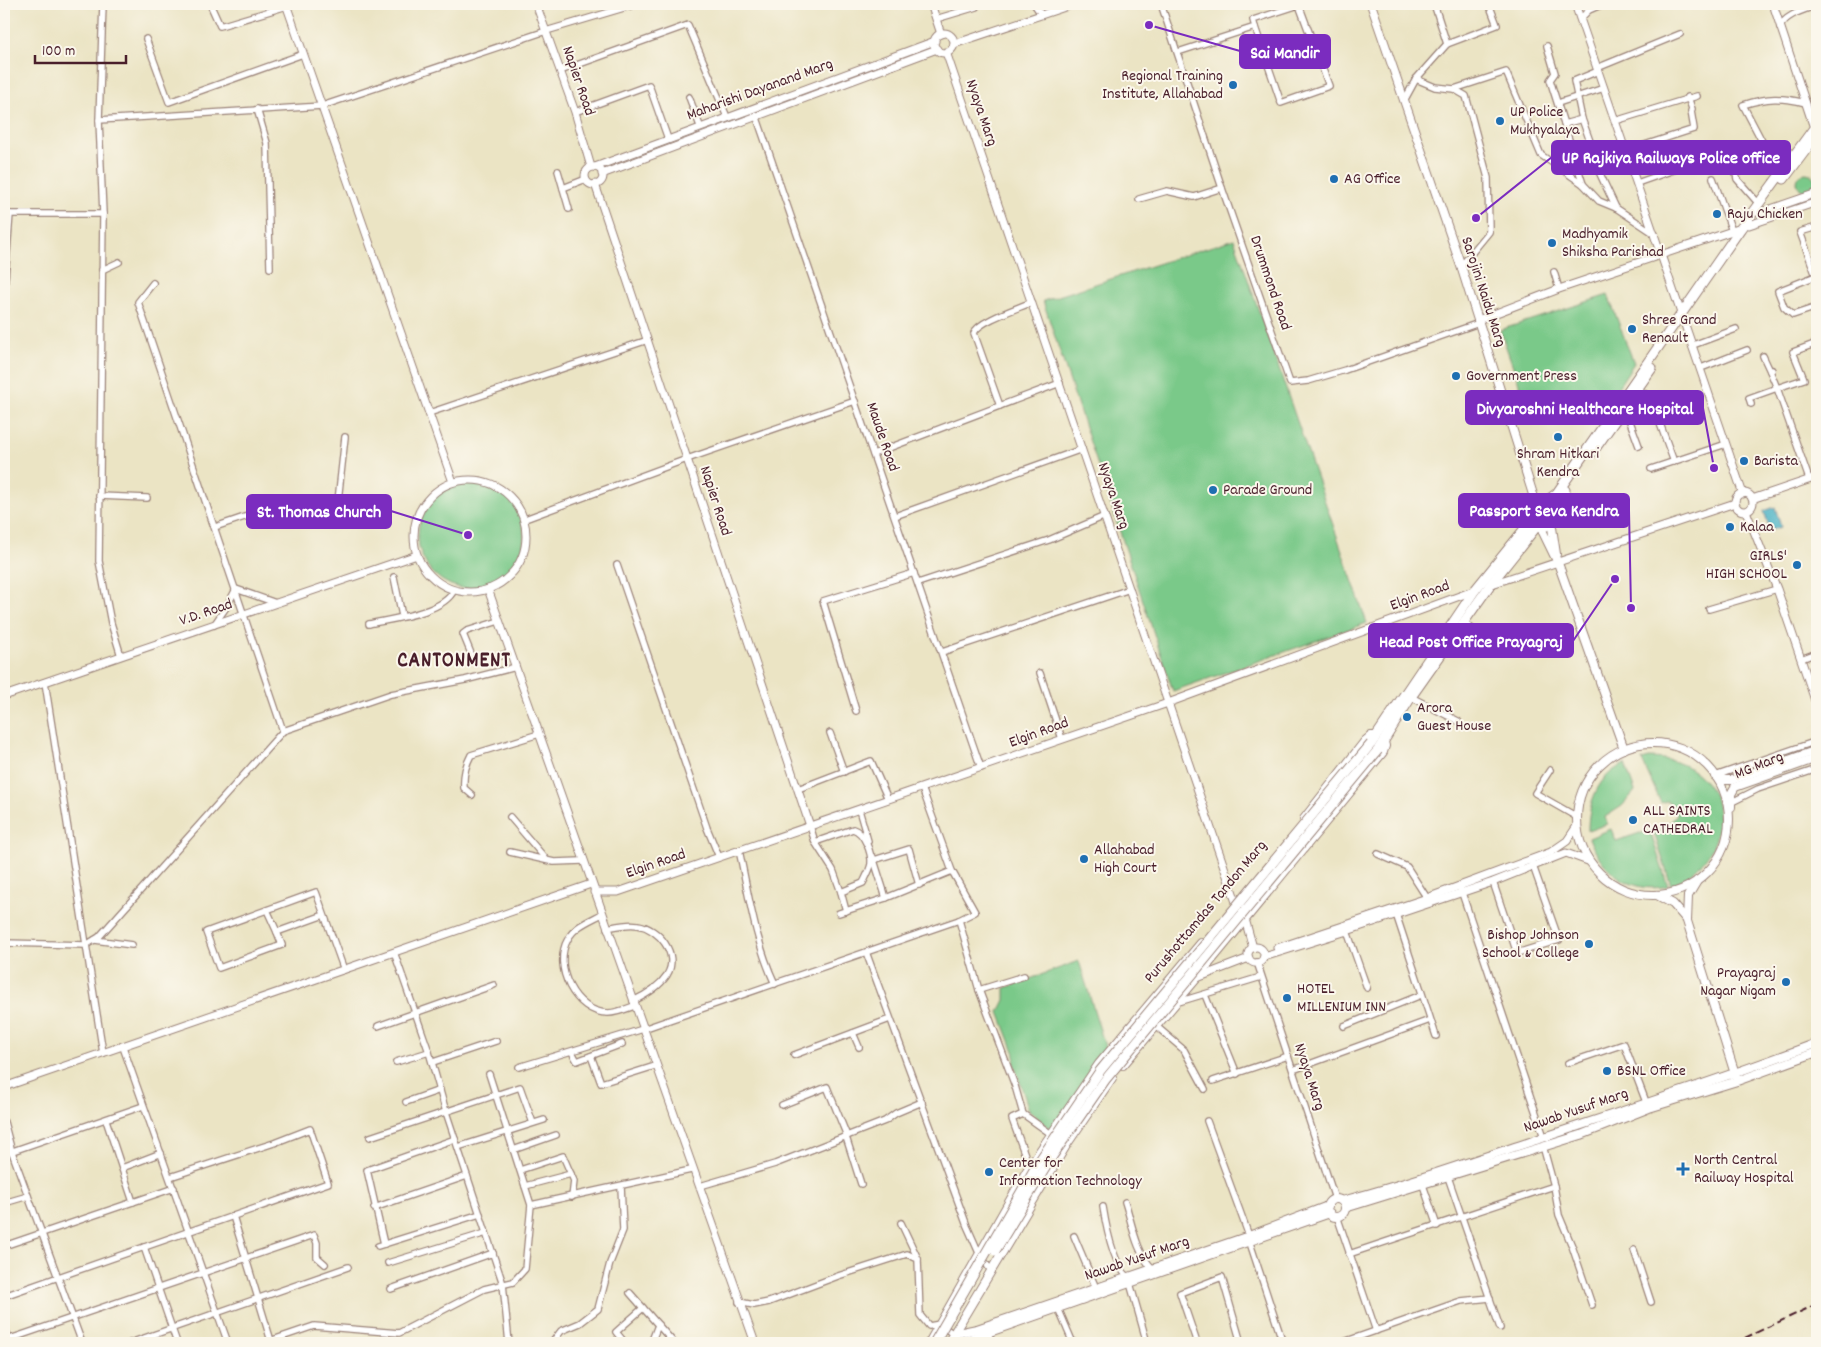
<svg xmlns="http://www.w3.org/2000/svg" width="1821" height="1347" font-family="Dekko,sans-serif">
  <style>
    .green { fill: #7ac989; stroke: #62745a }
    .water { fill: #46b1c5; stroke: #486878 }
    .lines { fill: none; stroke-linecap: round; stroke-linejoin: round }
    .minor-casing { stroke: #9a8278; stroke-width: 8 }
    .tertiary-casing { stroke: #9a8278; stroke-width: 9 }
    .secondary-casing { stroke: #9a8278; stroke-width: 10 }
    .primary-casing { stroke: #9a8278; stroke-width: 11 }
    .minor { stroke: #fff; stroke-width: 5.5 }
    .tertiary { stroke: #fff; stroke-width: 7 }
    .secondary { stroke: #fff; stroke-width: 8 }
    .primary { stroke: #fff; stroke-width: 9 }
    .rail { stroke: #4a1f2b; stroke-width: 2; stroke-dasharray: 8 4; stroke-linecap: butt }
    .primary-bridge-casing { stroke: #9a8278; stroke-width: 11; stroke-linecap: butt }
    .primary-bridge { stroke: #fff; stroke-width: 9 }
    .poi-dot { fill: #1f6fb2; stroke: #fbf7ec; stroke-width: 2 }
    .labels { text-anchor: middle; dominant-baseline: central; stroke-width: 4; stroke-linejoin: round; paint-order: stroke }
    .poi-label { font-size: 16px; fill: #4a1f2b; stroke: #fbf7ec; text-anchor: start }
    .street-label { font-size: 16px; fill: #4a1f2b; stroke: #fbf7ec }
    .district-label { font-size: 21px; font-weight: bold; letter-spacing: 1px; fill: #4a1f2b; stroke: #fbf7ec }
    .leader { fill: none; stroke: #7b2cbf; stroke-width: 2 }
    .callout-dot { fill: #7b2cbf; stroke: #fbf7ec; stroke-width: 2 }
    .callout { fill: #7b2cbf; stroke: #7b2cbf; stroke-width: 2 }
    .callout-label { font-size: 18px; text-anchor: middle; font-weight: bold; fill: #fff }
  </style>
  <rect width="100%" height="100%" fill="#fbf7ec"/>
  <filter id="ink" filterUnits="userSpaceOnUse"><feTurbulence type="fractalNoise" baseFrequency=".02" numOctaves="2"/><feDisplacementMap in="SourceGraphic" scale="10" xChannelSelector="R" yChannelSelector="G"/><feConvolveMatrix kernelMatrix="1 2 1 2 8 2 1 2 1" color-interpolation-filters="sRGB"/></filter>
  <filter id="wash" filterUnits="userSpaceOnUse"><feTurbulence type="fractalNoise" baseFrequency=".0096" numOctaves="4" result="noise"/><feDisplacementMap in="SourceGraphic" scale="20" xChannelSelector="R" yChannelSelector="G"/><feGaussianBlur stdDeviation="1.12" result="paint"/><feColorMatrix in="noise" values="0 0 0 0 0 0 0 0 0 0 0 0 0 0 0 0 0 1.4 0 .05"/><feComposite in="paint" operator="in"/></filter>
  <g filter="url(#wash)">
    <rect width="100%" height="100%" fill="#ebe4c4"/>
    <!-- green -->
    <g class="green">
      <circle cx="1806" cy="182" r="9"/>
      <path d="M1234,239L1367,623L1173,691L1043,301Z"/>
      <path d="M1608,295L1634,363L1597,419L1528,409L1500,330Z"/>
      <circle cx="471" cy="536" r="53"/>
      <path d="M1649,758C1730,758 1745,853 1671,885L1654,833L1664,830L1665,824L1672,821L1677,814L1675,806L1666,801L1661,803L1642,760Z"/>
      <path d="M1625,764L1635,791L1622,806L1605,817L1607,824L1588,831C1588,804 1597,775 1625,764Z"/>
      <path d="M1611,829L1616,841L1646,831L1651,834L1668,886C1631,895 1601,870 1589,838Z"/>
      <path d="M1079,961L1108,1056L1055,1134L1029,1110L1014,1064L1015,1054L999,1012L1005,1000V988Z"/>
    </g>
    <!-- water -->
    <path class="water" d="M1775,507L1781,527L1770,530L1764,511Z"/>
  </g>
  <g filter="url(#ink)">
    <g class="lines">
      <!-- minor casing -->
      <g class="minor-casing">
        <g id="minor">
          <path d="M103,4L99,120L103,214L99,561L111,623L121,656"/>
          <path d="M210,4L220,26L287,6"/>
          <path d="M1034,4L1041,14"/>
          <path d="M1161,4L1222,188L1290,383L1308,381L1345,370L1479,323"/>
          <path d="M1434,4L1447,44"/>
          <path d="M936,19L976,7V4"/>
          <path d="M1580,19L1589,10L1603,4"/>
          <path d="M1255,27L1281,103L1329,86L1299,5"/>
          <path d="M1780,27C1786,14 1805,10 1817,5"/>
          <path d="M146,39L169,102L303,54"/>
          <path d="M1547,46L1555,73L1550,80L1583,184"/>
          <path d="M1178,52L1255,27L1253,20L1302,4"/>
          <path d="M1597,68L1680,34"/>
          <path d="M560,71L688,25L727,117"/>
          <path d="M1416,79L1435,87L1454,89L1466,96L1488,178L1489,232L1461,266"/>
          <path d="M1454,89L1506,72L1541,155L1583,184L1599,201L1616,208L1655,234"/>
          <path d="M689,97L700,126"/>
          <path d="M1404,101L1416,79L1447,44L1497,25L1489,4"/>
          <path d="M1558,103L1604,88"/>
          <path d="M257,109L267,143L270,268"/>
          <path d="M575,112L649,85L668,139"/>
          <path d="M756,115L981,768"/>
          <path d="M1582,119L1591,144L1594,161L1616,208"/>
          <path d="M99,120L322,106L546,31L637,4"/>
          <path d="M1615,121L1697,96"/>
          <path d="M1564,124L1582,119L1574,81L1598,71"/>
          <path d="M1626,151L1694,129L1691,111L1692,109L1688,97"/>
          <path d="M1786,166L1764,145L1743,105C1768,97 1781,97 1806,103"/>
          <path d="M558,171L569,209"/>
          <path d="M1713,178L1732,231"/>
          <path d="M1637,183L1730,150L1739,171"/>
          <path d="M563,188L586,179"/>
          <path d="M1139,199L1167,191L1194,197L1222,188"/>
          <path d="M1759,204L1737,179L1736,174L1764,145"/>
          <path d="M4,214H103"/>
          <path d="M1817,227L1800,232L1816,276L1778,291L1784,307L1793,315L1817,307"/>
          <path d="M102,270L119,262"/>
          <path d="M1554,272L1559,289"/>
          <path d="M4,292L10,214"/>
          <path d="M1693,345L1736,329"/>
          <path d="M1763,356L1770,371"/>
          <path d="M1701,368L1747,350"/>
          <path d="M1638,388L1651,399L1674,462"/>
          <path d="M1751,404L1749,398L1777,388L1770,371L1772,370"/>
          <path d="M1000,406L974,333C978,321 1019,308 1032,302"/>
          <path d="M1625,408L1639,446"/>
          <path d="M429,413L648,340"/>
          <path d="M873,454L1060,383"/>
          <path d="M1651,469L1726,444"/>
          <path d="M1809,479L1777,388L1804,379L1793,352L1817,343"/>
          <path d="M99,496L147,498"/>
          <path d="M895,516L1082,449"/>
          <path d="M525,519L687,459L855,401"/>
          <path d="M215,527L268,509L337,510L345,437"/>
          <path d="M617,565L707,828L719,857"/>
          <path d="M394,577L402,616"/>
          <path d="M918,583L1049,540L1105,516"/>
          <path d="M1709,609L1777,589"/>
          <path d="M499,621L467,631L463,634L472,656C484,662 499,657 510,652"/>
          <path d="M1465,622L1488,645"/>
          <path d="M369,624C391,619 444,613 454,590"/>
          <path d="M214,625L227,606L236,589L276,603"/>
          <path d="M942,652L1130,589"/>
          <path d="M1801,659L1817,653"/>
          <path d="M1040,673L1062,739"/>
          <path d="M45,682L103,1053"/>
          <path d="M1411,697L1458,721"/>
          <path d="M856,711L823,601L914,573"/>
          <path d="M283,731L391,694L465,680L516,667"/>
          <path d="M830,733L844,772"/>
          <path d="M1550,770L1535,793L1577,817"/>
          <path d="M1715,776L1817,741"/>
          <path d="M798,789L871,761L888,799"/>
          <path d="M472,795L464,788C463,775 465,766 471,755L539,734"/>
          <path d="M1732,802L1758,789L1817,769"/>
          <path d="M859,810L868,841"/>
          <path d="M510,817L545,858"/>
          <path d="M810,826L815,842L853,829C864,832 872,853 871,864C870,870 866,877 863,883L841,892L846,911"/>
          <path d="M815,842L833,870L841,892"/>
          <path d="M739,850C749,896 755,941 775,984"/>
          <path d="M510,852L554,862L583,861"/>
          <path d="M1378,854L1407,867L1427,898"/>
          <path d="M873,857L886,898"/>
          <path d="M874,860L909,849L919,885"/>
          <path d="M1493,882L1517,953L1559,940L1532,863"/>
          <path d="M1461,890L1544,1137"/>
          <path d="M267,910L277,932"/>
          <path d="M1395,911L1436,1036"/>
          <path d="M839,913L886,898L952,871"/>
          <path d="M602,914C589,921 575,926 568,939C552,966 575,1013 608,1013C616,1013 626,1009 634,1006"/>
          <path d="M324,915L277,932L282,945L219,968L206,932L316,892L344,970"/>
          <path d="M959,920L979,990L1015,1086L1023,1114L1054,1136"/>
          <path d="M607,928C617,926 628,923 638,925C658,928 680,954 667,975C659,987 646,995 633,1001"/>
          <path d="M1347,931L1367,988"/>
          <path d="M95,940L132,945"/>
          <path d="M4,943L86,945L99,937L283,731L138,302L153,283"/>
          <path d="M394,952L429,1052L446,1112L503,1284L509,1343"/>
          <path d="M866,952L967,1226L979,1253L991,1271"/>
          <path d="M1257,962L1335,1199"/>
          <path d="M979,990L1024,976"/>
          <path d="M1205,995L1237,1074"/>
          <path d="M1175,1003L1261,977"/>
          <path d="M378,1026L494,985"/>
          <path d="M1156,1026L1184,1050L1205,1089"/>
          <path d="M1344,1026L1421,995"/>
          <path d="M853,1033L859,1047"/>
          <path d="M123,1047L228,1343"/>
          <path d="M572,1052L577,1061L622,1044"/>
          <path d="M794,1055L890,1019"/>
          <path d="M591,1056L601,1083L655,1066"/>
          <path d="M396,1062L429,1052"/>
          <path d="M433,1062L496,1041"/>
          <path d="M1568,1063L1624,1044L1646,1102"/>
          <path d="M519,1067L643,1029L959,920L975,912L952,871L922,788"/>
          <path d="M1293,1070L1430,1020"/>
          <path d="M1213,1081L1288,1056"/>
          <path d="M406,1102L440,1090"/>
          <path d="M782,1105L827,1087L847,1136"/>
          <path d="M1023,1114L1012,1119L1030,1169"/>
          <path d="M106,1120L133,1202"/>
          <path d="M1207,1121L1249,1236"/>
          <path d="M4,1122L12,1152L82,1343"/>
          <path d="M370,1137L520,1087L533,1123"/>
          <path d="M846,1137L861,1184"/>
          <path d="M1543,1146L1554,1186L1559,1215L1572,1246L1592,1305"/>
          <path d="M458,1147L544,1120"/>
          <path d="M513,1150L556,1135"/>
          <path d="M4,1154L143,1106"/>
          <path d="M122,1168L161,1153"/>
          <path d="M520,1170L563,1156L574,1181L572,1197"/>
          <path d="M1448,1177L1500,1328"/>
          <path d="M1423,1185L1437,1226"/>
          <path d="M525,1186L571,1174"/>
          <path d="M700,1186L775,1164L885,1121L896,1113L922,1102"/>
          <path d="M1125,1202C1132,1223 1136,1252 1152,1268"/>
          <path d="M4,1203L28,1196"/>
          <path d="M531,1205L691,1170"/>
          <path d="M1103,1207C1106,1226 1113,1264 1128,1277"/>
          <path d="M374,1208L467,1176"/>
          <path d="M233,1216L271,1341"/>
          <path d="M1337,1216L1376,1331"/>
          <path d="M901,1223L918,1259"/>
          <path d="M1074,1236L1096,1288"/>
          <path d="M1250,1243L1283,1343"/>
          <path d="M384,1244L367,1170L455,1139"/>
          <path d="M4,1246L174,1188"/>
          <path d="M378,1246L480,1214"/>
          <path d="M144,1247L177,1343"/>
          <path d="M1634,1250L1651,1302"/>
          <path d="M1349,1254L1554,1186"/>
          <path d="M388,1263L486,1233"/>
          <path d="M1130,1283L1147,1343"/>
          <path d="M391,1289L493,1253"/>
          <path d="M630,1293L674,1343"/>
          <path d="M4,1296L328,1183L310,1129L274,1143L170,1177"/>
          <path d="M739,1302L754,1305L769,1302L838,1276L907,1254L918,1259L920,1315L929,1326L940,1324L953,1334"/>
          <path d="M1058,1308L1073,1343"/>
          <path d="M4,1325L10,1343"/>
          <path d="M988,1332L991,1343"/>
          <path d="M4,1341L314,1235L317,1243V1257L325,1264"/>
          <path d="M130,1343L348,1267"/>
          <path d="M264,1343L314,1326L399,1333L484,1289L513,1282L525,1269L531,1205L489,1074"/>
          <path d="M552,1343L561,1331L580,1323L598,1309L610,1263L623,1230L621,1186"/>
          <path d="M625,1343L616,1332L643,1308"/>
          <path d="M651,1343L658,1325"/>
          <path d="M1197,1343L1180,1293L1222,1277L1241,1343"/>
          <path d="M1341,1343L1461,1301L1490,1298"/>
        </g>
      </g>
      <!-- tertiary casing -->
      <g class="tertiary-casing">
        <g id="tertiary">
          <path d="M286,4L453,482"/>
          <path d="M536,4L575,112L591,167"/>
          <path d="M931,4L941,34"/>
          <path d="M1575,4L1743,494"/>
          <path d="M1773,4L1815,131"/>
          <circle cx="944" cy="43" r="10"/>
          <path d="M954,44L1074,4"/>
          <path d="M946,52L1236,902L1245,919L1253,948"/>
          <path d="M595,167L935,41"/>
          <circle cx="594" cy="176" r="9"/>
          <path d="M602,174L937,49"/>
          <path d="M595,184L810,826"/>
          <path d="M1759,213L1817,193"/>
          <path d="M1749,225L1817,202"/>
          <path d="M1478,320L1559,289L1741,228"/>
          <circle cx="470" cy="536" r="56"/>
          <circle cx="1744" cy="502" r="9"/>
          <path d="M1752,499L1817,477"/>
          <path d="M1746,511L1777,589L1817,706"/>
          <path d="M1489,585L1735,503"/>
          <path d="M488,589L755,1343"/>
          <path d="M4,696L417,555"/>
          <path d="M594,892H618L1168,703L1476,590"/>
          <circle cx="1256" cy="955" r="8"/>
          <path d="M1277,948L1427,898L1551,852L1567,841L1577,826"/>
          <path d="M1264,957L1347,931L1493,882L1566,853L1588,861"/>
          <path d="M1197,978L1249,958"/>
          <path d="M4,1087L591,884"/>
        </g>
      </g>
      <!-- secondary casing -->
      <g class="secondary-casing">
        <g id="secondary">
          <path d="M1371,4L1461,266L1536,504"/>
          <path d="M1551,521L1556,554"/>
          <path d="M1540,526L1558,563L1624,749"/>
          <circle cx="1653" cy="819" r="76"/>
          <path d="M1715,776L1725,780H1732L1817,750"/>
          <path d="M1731,807V794L1735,787L1817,758"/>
          <path d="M1304,819L1365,741L1371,736H1376"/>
          <path d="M1697,881L1688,896L1687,921L1736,1077"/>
          <path d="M1657,895L1673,904L1686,919"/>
          <path d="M1123,1065L1197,978L1383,752L1385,746L1384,742"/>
          <circle cx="1336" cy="1208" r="9"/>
          <path d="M1342,1201C1406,1185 1468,1162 1530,1142C1626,1110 1723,1079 1817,1043"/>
          <path d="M1345,1208L1581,1135L1649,1108L1737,1081L1817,1052"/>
          <path d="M953,1334L977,1329L1249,1236L1328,1206"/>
          <path d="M929,1343L1029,1167L1099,1064L1201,943"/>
          <path d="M948,1343L1067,1144L1112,1078"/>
          <path d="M958,1343L1330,1213"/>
        </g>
      </g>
      <!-- primary casing -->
      <g class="primary-casing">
        <g id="primary">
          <path d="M1784,179L1817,135"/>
          <path d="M1592,453L1652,368"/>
          <path d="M1544,503L1557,493L1741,228L1817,124"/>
          <circle cx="1541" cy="515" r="12"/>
          <path d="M1552,510L1565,490"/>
          <path d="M1371,744L1475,590L1531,521"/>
          <path d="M1378,750L1411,697L1490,585L1537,526"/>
        </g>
      </g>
      <!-- minor -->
      <use href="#minor" class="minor"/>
      <!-- tertiary -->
      <use href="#tertiary" class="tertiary"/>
      <!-- secondary -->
      <use href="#secondary" class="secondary"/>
      <!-- primary -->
      <use href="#primary" class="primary"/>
      <!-- rail -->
      <g class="rail">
        <path d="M1734,1343L1817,1304"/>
        <path d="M1797,1343L1817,1337"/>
      </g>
      <!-- primary-bridge casing -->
      <g class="primary-bridge-casing">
        <g id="primary-bridge">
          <path d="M995,1251L1053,1155L1105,1080L1378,750"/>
          <path d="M934,1343L1038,1163L1100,1071L1371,744"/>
        </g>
      </g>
      <!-- primary-bridge -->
      <use href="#primary-bridge" class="primary-bridge"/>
    </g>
  </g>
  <!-- markers -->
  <g class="poi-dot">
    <circle cx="1233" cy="85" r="5"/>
    <circle cx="1500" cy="121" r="5"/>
    <circle cx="1334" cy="179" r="5"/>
    <circle cx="1717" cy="214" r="5"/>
    <circle cx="1552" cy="243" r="5"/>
    <circle cx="1632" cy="329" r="5"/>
    <circle cx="1456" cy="376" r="5"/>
    <circle cx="1558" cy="437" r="5"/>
    <circle cx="1744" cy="461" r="5"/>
    <circle cx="1213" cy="490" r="5"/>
    <circle cx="1730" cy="527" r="5"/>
    <circle cx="1797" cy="565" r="5"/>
    <circle cx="1407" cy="717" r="5"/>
    <circle cx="1633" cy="820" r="5"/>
    <circle cx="1084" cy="859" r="5"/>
    <circle cx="1589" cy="944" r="5"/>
    <circle cx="1786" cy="982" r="5"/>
    <circle cx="1287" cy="998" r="5"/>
    <circle cx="1607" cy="1071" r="5"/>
    <path d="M1680.5 1161.5h5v5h5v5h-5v5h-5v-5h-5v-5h5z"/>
    <circle cx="989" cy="1172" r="5"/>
  </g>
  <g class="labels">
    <!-- poi labels -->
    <g class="poi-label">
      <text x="1223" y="76" text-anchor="end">Regional Training<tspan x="1223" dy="18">Institute, Allahabad</tspan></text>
      <text x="1510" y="112">UP Police<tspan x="1510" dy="18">Mukhyalaya</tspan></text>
      <text x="1344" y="179">AG Office</text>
      <text x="1727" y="214">Raju Chicken</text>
      <text x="1562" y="234">Madhyamik<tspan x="1562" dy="18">Shiksha Parishad</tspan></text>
      <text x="1642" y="320">Shree Grand<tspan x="1642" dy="18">Renault</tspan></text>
      <text x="1466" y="376">Government Press</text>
      <text x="1558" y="454" text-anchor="middle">Shram Hitkari<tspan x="1558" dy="18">Kendra</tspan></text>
      <text x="1754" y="461">Barista</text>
      <text x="1223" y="490">Parade Ground</text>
      <text x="1740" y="527">Kalaa</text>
      <text x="1787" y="556" text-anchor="end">GIRLS'<tspan x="1787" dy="18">HIGH SCHOOL</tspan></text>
      <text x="1417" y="708">Arora<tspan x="1417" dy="18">Guest House</tspan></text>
      <text x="1643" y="811">ALL SAINTS<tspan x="1643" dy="18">CATHEDRAL</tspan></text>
      <text x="1094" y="850">Allahabad<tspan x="1094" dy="18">High Court</tspan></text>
      <text x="1579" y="935" text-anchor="end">Bishop Johnson<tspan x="1579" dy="18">School &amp; College</tspan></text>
      <text x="1776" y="973" text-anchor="end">Prayagraj<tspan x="1776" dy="18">Nagar Nigam</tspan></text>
      <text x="1297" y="989">HOTEL<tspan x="1297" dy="18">MILLENIUM INN</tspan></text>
      <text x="1617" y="1071">BSNL Office</text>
      <text x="1694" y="1160">North Central<tspan x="1694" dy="18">Railway Hospital</tspan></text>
      <text x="999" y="1163">Center for<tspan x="999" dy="18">Information Technology</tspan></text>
    </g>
    <!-- street labels -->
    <g class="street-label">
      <text transform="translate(578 81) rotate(71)">Napier Road</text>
      <text transform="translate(760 90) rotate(-20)">Maharishi Dayanand Marg</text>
      <text transform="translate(981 113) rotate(71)">Nyaya Marg</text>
      <text transform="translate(1270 283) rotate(71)">Drummond Road</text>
      <text transform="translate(1483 292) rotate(72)">Sarojini Naidu Marg</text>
      <text transform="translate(882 437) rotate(71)">Maude Road</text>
      <text transform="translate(1113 496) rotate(71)">Nyaya Marg</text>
      <text transform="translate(715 501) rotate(72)">Napier Road</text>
      <text transform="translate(1420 596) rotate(-20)">Elgin Road</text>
      <text transform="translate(206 613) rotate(-19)">V.D. Road</text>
      <text transform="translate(1039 733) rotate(-20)">Elgin Road</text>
      <text transform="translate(1759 766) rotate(-22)">MG Marg</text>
      <text transform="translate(656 864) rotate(-19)">Elgin Road</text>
      <text transform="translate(1206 912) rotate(-50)">Purushottamdas Tandon Marg</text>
      <text transform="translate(1309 1077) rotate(72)">Nyaya Marg</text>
      <text transform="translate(1576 1111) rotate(-19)">Nawab Yusuf Marg</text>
      <text transform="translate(1137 1259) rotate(-19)">Nawab Yusuf Marg</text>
    </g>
    <!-- district labels -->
    <g class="district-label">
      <text x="454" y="662">CANTONMENT</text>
    </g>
  </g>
  <!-- callouts -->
  <path class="leader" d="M1149 25L1240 51M1476 218L1552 157M1714 468L1703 408M1631 608L1629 510M468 535L391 511M1615 579L1573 641"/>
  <g class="callout-dot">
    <circle cx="1149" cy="25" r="5"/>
    <circle cx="1476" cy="218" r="5"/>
    <circle cx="1714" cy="468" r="5"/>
    <circle cx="1631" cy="608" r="5"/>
    <circle cx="468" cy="535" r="5"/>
    <circle cx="1615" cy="579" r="5"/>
  </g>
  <g class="callout">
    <rect x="1240" y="35" width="90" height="33" rx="5"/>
    <rect x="1552" y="141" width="238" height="33" rx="5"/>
    <rect x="1466" y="391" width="237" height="33" rx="5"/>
    <rect x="1459" y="494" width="170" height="33" rx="5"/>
    <rect x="247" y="495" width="144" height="33" rx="5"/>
    <rect x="1369" y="624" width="204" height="33" rx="5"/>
  </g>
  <g class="callout-label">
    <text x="1285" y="58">Sai Mandir</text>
    <text x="1671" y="163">UP Rajkiya Railways Police office</text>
    <text x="1585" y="414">Divyaroshni Healthcare Hospital</text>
    <text x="1544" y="516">Passport Seva Kendra</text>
    <text x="319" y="517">St. Thomas Church</text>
    <text x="1471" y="647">Head Post Office Prayagraj</text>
  </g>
  <!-- margin -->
  <rect width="1821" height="1347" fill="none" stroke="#fbf7ec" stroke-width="20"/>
  <!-- scale -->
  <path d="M35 55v8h91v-8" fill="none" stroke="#4a1f2b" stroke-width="2.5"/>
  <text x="42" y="55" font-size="15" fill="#4a1f2b" stroke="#fbf7ec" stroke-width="4" paint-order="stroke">100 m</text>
</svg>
